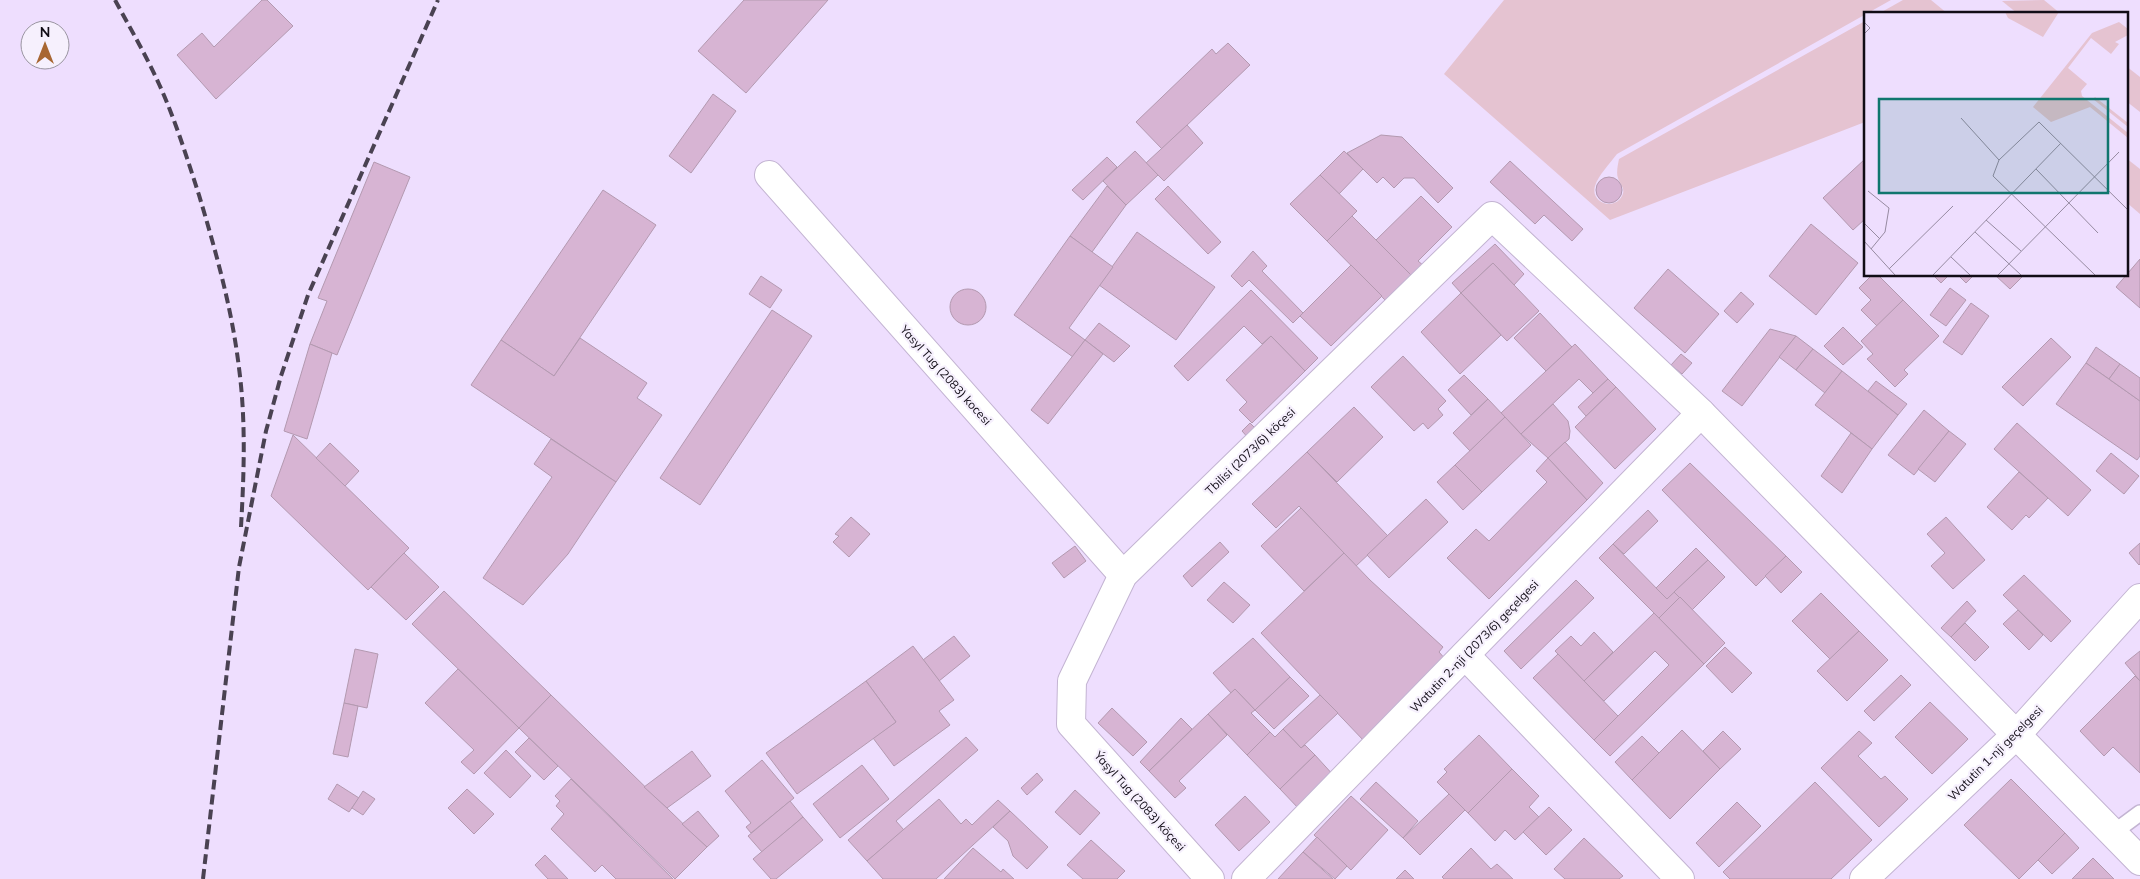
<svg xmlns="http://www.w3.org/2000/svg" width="2140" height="879" font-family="Mulish,sans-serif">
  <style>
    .green { fill: #e5c3d1 }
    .building { fill: #d7b4d3; stroke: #b399b0 }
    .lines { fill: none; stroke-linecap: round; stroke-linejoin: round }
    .service-casing { stroke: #c3b4d2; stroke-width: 18 }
    .minor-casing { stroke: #c3b4d2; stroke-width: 30 }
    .service { stroke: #fff; stroke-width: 15 }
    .minor { stroke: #fff; stroke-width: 28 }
    .rail { stroke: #4a4252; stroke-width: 4; stroke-dasharray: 10 5; stroke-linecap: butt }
    .labels { text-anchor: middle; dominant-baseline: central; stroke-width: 4.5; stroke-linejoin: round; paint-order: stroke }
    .street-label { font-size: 12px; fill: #110c16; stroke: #f6f0fd }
    .inset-road { fill: none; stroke: #968aa1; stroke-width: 1 }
    .view { fill: #0f766e; fill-opacity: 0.15; stroke: #0f766e; stroke-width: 2.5 }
    .inset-edge { fill: none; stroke: #110c16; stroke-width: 2.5 }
  </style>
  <rect width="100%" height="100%" fill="#eedefe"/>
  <!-- green -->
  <g class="green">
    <path d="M1504,0H1891L1617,154C1610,163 1598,176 1595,186C1590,203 1614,211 1622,196C1626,188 1620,185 1618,178C1616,173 1618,164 1619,159L1865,21V122L1610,220L1444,74Z"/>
    <path d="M1903,0H1931L1948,14H1878Z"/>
    <path d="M2044,0L2061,14H2018L2002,1Z"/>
    <path d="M2126,66L2140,77V112L2126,101Z"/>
    <path d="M2126,158L2140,169V214L2126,202Z"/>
  </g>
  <!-- building -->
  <g class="building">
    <path d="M262,0H267L293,26L216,99L177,55L202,33L214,47Z"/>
    <path d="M744,0H828L746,93L698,51Z"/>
    <path d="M1228,43L1250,65L1162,149L1136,122L1212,49L1216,54Z"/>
    <path d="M713,94L736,111L691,173L669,156Z"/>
    <path d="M1187,125L1203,143L1164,181L1146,163Z"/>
    <path d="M1381,135L1402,137L1453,188L1438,203L1414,178H1404L1394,188L1383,177L1377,183L1347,153Z"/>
    <path d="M1135,151L1158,175L1126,205L1103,181Z"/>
    <path d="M1344,151L1363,169L1339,194L1320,175Z"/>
    <path d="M1107,157L1117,167L1083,200L1072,190Z"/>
    <path d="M1865,159V219L1853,230L1823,198Z"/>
    <path d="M1510,161L1583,229L1572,241L1544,215L1535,224L1490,182Z"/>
    <path d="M374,162L410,177L337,355L310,344L327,301L318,298Z"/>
    <path d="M1320,175L1357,211L1327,241L1290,204Z"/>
    <circle cx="1609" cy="190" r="13"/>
    <path d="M1107,186L1126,205L1092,252L1070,236Z"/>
    <path d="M1168,186L1221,242L1208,254L1155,199Z"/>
    <path d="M603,190L656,225L554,376L501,340Z"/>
    <path d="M1421,196L1452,227L1418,261L1424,266L1413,277L1376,240Z"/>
    <path d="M1352,216L1413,277L1387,302L1327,241Z"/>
    <path d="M1811,224L1858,263L1816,315L1769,276Z"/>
    <path d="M1137,232L1215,287L1176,340L1099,285Z"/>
    <path d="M1070,236L1113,267L1069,328L1085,340L1073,357L1014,315Z"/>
    <path d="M1495,244L1524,274L1514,285L1493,263L1461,293L1452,283Z"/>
    <path d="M1253,251L1267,266L1262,271L1303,313L1293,323L1249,280L1242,287L1231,276Z"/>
    <path d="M2140,259V308L2116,287Z"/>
    <path d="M1493,263L1539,311L1507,341L1461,293Z"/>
    <path d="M1351,265L1382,296L1331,346L1300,316Z"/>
    <path d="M1668,269L1719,314L1685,353L1634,308Z"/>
    <path d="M1872,275H1878L1903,300L1877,326L1861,310L1871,300L1859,288Z"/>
    <path d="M1933,275H1949L1941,283Z"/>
    <path d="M1958,275H1974L1966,283Z"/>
    <path d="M1995,275H2024L2010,289Z"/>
    <path d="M761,276L782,290L770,308L749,294Z"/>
    <path d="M1950,288L1966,300L1946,326L1930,315Z"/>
    <circle cx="968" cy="307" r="18"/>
    <path d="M1251,290L1318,358L1305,371L1271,336L1262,344L1244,326L1188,381L1174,366Z"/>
    <path d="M1741,292L1754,304L1737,323L1724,311Z"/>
    <path d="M1461,293L1501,335L1460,374L1421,332Z"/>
    <path d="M1903,300L1939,336L1904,370L1908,374L1895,387L1867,359L1873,354L1861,341Z"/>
    <path d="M1971,303L1989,316L1962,355L1943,342Z"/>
    <path d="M772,310L812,336L700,505L660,478Z"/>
    <path d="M1540,313L1572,347L1546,371L1514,338Z"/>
    <path d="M1099,323L1130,346L1114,362L1085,340Z"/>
    <path d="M1843,327L1863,347L1843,365L1824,346Z"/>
    <path d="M1770,329L1796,336L1742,406L1722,391Z"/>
    <path d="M1271,336L1305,371L1252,423L1239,410L1247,402L1226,380Z"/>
    <path d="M1796,336L1813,349L1796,370L1779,357Z"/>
    <path d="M580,338L647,383L637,398L662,415L616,482L471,385L501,340L554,376Z"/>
    <path d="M2051,338L2071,357L2023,406L2002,387Z"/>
    <path d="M1085,340L1103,354L1048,424L1031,410Z"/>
    <path d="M310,344L332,353L307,439L284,431Z"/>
    <path d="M1575,344L1608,379L1593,393L1579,379L1521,434L1501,413Z"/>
    <path d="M2096,347L2120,364L2109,379L2086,363Z"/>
    <path d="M1813,349L1842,371L1825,393L1796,370Z"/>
    <path d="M1681,354L1692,363L1682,374L1671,365Z"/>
    <path d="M1403,356L1446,401L1438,409L1443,415L1428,429L1423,423L1414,431L1371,387Z"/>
    <path d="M2086,363L2140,401V456L2137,460L2056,404Z"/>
    <path d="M2120,364L2140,378V401L2109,379Z"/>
    <path d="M1842,371L1898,415L1872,449L1815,405Z"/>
    <path d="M1464,375L1488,399L1471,415L1448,390Z"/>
    <path d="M1608,379L1616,387L1586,416L1578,407Z"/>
    <path d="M1876,381L1907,404L1898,415L1868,391Z"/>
    <path d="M1616,387L1656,429L1615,469L1575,427Z"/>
    <path d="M1488,399L1505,417L1470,451L1453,433Z"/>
    <path d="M1553,404L1568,421L1570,431L1569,439L1548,458L1521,434Z"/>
    <path d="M1354,407L1383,437L1337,482L1307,452Z"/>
    <path d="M1924,410L1949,431L1914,475L1888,455Z"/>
    <path d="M1505,417L1531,445L1482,492L1455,465Z"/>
    <path d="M1250,423L1258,431L1250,440L1242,431Z"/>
    <path d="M2017,423L2091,490L2068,516L1994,449Z"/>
    <path d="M1949,431L1966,444L1935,482L1918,469Z"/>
    <path d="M1851,433L1872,449L1842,493L1821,476Z"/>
    <path d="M293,435L409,548L368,590L271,496Z"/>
    <path d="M551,439L616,482L568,554L523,605L483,578L552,477L534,464Z"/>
    <path d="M1565,442L1603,483L1587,500L1548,458Z"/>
    <path d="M330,443L359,471L345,486L316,458Z"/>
    <path d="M1307,452L1388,536L1356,566L1299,506L1276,528L1252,504Z"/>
    <path d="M2111,453L2139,476L2124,494L2096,471Z"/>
    <path d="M1548,458L1587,500L1489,599L1447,558L1476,529L1489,541L1547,482L1536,471Z"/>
    <path d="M1690,463L1786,556L1756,586L1662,490Z"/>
    <path d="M1455,465L1482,492L1463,510L1437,482Z"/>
    <path d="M2019,472L2048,498L2029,518L2026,515L2012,530L1987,507Z"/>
    <path d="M1426,499L1448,522L1389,578L1367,555Z"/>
    <path d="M1301,508L1344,553L1304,591L1261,546Z"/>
    <path d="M1648,510L1658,521L1624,554L1613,544Z"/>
    <path d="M851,517L870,534L849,557L833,542L839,536L835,534Z"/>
    <path d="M1946,517L1985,560L1953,589L1931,566L1945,553L1927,534Z"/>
    <path d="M1220,542L1229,552L1192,587L1183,576Z"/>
    <path d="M2140,543V564L2139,565L2129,553Z"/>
    <path d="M1613,544L1667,599L1674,592L1680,597L1659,618L1599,558Z"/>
    <path d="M1075,546L1086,561L1064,578L1052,563Z"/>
    <path d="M1696,548L1708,560L1667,599L1656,588Z"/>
    <path d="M404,553L439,587L406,620L371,587Z"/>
    <path d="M1344,553L1370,580L1443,647L1439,652L1446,660L1365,742L1261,633Z"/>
    <path d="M1786,556L1802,572L1781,593L1765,576Z"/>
    <path d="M1708,560L1725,577L1692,610L1674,592Z"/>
    <path d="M2024,575L2071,621L2051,642L2003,595Z"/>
    <path d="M1576,580L1594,598L1521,669L1504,651Z"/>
    <path d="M1224,582L1250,605L1233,623L1207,600Z"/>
    <path d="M444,591L551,695L519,728L412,624Z"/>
    <path d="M1821,593L1859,631L1830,659L1792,621Z"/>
    <path d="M1680,597L1725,643L1704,664L1659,618Z"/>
    <path d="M1967,601L1976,611L1951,637L1941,628Z"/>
    <path d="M2018,610L2043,635L2029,650L2003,624Z"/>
    <path d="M1654,613L1704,664L1610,756L1594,740L1669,665L1655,651L1604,701L1584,681Z"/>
    <path d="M1965,623L1989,647L1975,661L1951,637Z"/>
    <path d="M1859,631L1888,660L1847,701L1817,671Z"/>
    <path d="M1594,632L1613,652L1584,681L1555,651L1571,636L1581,646Z"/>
    <path d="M954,636L970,656L939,681L923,660Z"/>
    <path d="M1253,638L1290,677L1255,710L1235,689L1231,693L1213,673Z"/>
    <path d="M913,646L954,700L939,711L950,725L894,766L873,738L896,722L866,681Z"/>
    <path d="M1725,647L1752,673L1732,693L1706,666Z"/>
    <path d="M355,649L378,654L367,708L344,703Z"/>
    <path d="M2140,651V681L2125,663Z"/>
    <path d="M1558,654L1618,716L1594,740L1533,678Z"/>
    <path d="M458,669L519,728L474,774L461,762L474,750L425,703Z"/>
    <path d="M1901,675L1911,685L1874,721L1864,711Z"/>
    <path d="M2135,676L2140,681V773L2113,747L2104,756L2080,731Z"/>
    <path d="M1290,677L1309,696L1274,729L1255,710Z"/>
    <path d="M866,681L896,722L797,794L766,753Z"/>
    <path d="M1235,689L1255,710L1251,713L1270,732L1247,755L1208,714Z"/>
    <path d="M551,695L707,847L675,879L519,728Z"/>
    <path d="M1320,695L1338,713L1301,748L1283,729Z"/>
    <path d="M1930,702L1968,739L1932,774L1895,737Z"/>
    <path d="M344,703L358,706L348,757L333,754Z"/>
    <path d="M1112,708L1147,742L1133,756L1098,723Z"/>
    <path d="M1208,714L1227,735L1179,781L1186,788L1175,798L1149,771Z"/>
    <path d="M1181,718L1192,729L1149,771L1140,762Z"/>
    <path d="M1283,729L1301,748L1305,745L1315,755L1280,789L1247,755L1270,732L1275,737Z"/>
    <path d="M1682,730L1720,769L1670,819L1632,780Z"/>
    <path d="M1723,731L1741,749L1720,769L1703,751Z"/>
    <path d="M1859,731L1872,743L1858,756L1881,779L1885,776L1908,799L1879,827L1821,768Z"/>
    <path d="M1479,735L1512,769L1468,813L1437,782L1447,772L1444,769Z"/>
    <path d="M1642,736L1659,753L1632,780L1615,762Z"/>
    <path d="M966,737L978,750L896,821L904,830L867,861L848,840Z"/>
    <path d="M529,738L558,766L544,780L515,752Z"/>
    <path d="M506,750L531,776L510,798L484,773Z"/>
    <path d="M692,751L711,776L667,808L644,787Z"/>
    <path d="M1315,755L1335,777L1300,810L1280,789Z"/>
    <path d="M762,760L794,798L751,833L746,827L751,823L725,791Z"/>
    <path d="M862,765L889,799L840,838L813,804Z"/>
    <path d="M1512,769L1539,796L1529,807L1539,817L1515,840L1505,830L1495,841L1468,813Z"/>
    <path d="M1037,773L1043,780L1027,795L1021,788Z"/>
    <path d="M571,779L673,879H616L602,865L595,872L551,829L564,814L556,806L560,801L555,796Z"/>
    <path d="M2011,779L2065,833L2019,879L1964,825Z"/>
    <path d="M1376,782L1418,821L1403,838L1360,799Z"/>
    <path d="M1815,782L1872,840L1831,879H1730L1723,872Z"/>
    <path d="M337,784L359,798L349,812L328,799Z"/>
    <path d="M467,789L494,814L474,834L448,808Z"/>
    <path d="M1075,790L1100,813L1080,835L1055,812Z"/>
    <path d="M363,791L375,799L363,815L352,808Z"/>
    <path d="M1449,794L1465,810L1420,855L1403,838Z"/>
    <path d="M1245,796L1270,822L1239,851L1215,825Z"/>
    <path d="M1351,796L1388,830L1351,870L1314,835Z"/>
    <path d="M939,799L961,824L966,819L972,825L998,800L1010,811L936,879H883L867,861Z"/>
    <path d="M790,801L803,817L762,852L748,836Z"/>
    <path d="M1737,802L1761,826L1719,867L1696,843Z"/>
    <path d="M1549,807L1572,830L1546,855L1523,832Z"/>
    <path d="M698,811L719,836L707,847L682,824Z"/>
    <path d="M1010,811L1048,847L1027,869L1013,856L1008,841L993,827Z"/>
    <path d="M803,817L823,840L776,879H771L753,859Z"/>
    <path d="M2065,833L2079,848L2052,874L2038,860Z"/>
    <path d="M1317,837L1347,866L1335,879L1303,852Z"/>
    <path d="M1584,838L1623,876L1619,879H1565L1554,869Z"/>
    <path d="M1091,840L1125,871L1117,879H1083L1067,865Z"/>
    <path d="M973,848L1001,872L1003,869L1014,879H944Z"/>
    <path d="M1471,848L1491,869L1497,864L1513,879H1444L1442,877Z"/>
    <path d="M1303,852L1333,879H1278Z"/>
    <path d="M545,855L568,879H548L535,865Z"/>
    <path d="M2093,858L2114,879H2072Z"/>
    <path d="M1405,870L1414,879H1396Z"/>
  </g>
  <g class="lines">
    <!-- service casing -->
    <g class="service-casing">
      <path id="service" d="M2113,833L2140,813"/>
    </g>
    <!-- minor casing -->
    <g class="minor-casing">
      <g id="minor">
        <path d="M769,175L1123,575"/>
        <path d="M1465,655L1680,879"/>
        <path d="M1210,879L1071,724L1072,681L1123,575L1492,216L1701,413L2140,861"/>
        <path d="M1246,879L1701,413"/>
        <path d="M1864,879L2017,734L2140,598"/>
      </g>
    </g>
    <!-- service -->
    <use href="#service" class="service"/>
    <!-- minor -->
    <use href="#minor" class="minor"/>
    <!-- rail -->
    <g class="rail">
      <path d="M115,0C130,28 146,55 159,84C175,119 187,158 199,195C216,252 232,309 239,368C246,421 244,474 241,527"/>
      <path d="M203,879L239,567L266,431L281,376L308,295L438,0"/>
    </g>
  </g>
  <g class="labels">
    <!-- street labels -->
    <g class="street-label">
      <text transform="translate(946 375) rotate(48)">Yasyl Tug (2083) kocesi</text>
      <text transform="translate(1250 451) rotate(-44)">Tbilisi (2073/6) köçesi</text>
      <text transform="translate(1474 646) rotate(-46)">Watutin 2-nji (2073/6) geçelgesi</text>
      <text transform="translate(1995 753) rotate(-45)">Watutin 1-nji geçelgesi</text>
      <text transform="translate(1140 801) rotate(48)">Ýaşyl Tug (2083) köçesi</text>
    </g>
  </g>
  <!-- overview -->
  <g transform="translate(1864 12)">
    <rect width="264" height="264" fill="#eedefe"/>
    <path d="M141,0H195L179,25L144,6ZM255,10L264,17V23L251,30L255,32L247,42L227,26L204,56L223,72L217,79L218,84L264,121V126L226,95L187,110L169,95L228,21ZM231,85L264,111V115L229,87Z" fill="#e5c3d1"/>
    <path class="inset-road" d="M0,10L6,16L0,22M97,106L135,148M172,157L234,221M4,179L25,196L21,220L7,237M122,208L157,239M0,211L16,227M111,220L157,263M0,229L31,263M87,245L106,263M25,257L89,194M69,263L197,131M134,263L255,140M231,263L129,164L135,148L175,110L264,198"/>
    <path class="view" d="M15,87H244V181H15Z"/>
    <rect width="264" height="264" class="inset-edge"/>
  </g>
  <!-- north arrow -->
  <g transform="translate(45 45)"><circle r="24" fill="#f6f0fd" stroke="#9a95a1"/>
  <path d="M0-4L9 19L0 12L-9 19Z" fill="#a86632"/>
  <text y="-8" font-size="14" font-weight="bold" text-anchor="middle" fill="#110c16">N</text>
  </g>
</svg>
